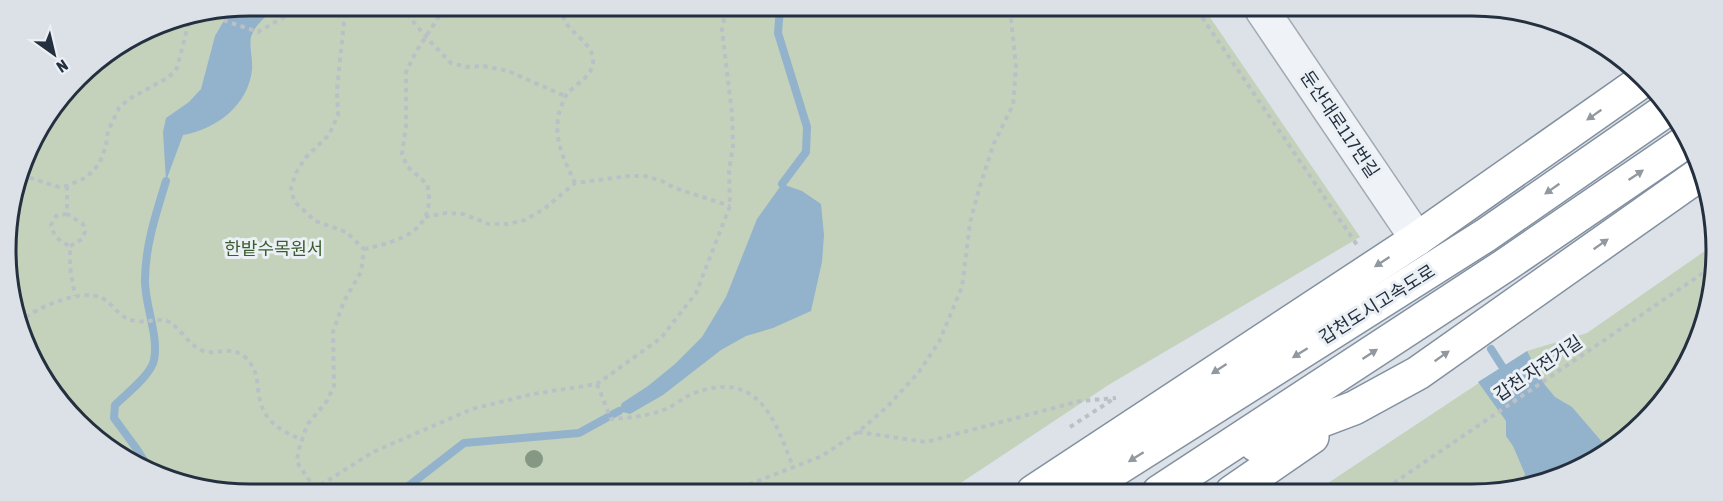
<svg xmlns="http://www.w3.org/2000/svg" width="1723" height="501" font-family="'Asap Condensed','Noto Sans KR',sans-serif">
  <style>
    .green { fill: #c4d2bc }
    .water { fill: #93b3cc }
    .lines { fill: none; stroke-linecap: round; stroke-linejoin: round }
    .stream { stroke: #93b3cc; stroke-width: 8 }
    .minor-casing { stroke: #a1a9b2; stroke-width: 36 }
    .highway-casing { stroke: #8290a0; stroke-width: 36 }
    .path { stroke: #bac0c6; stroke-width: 4; stroke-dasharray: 4.5 4.5; stroke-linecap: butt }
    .minor { stroke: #eff2f6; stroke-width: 33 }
    .highway { stroke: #fff; stroke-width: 33 }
    .tree { fill: #849883 }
    .oneway { fill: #92989f }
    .labels { text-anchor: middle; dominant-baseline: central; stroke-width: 6; stroke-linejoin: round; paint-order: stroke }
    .street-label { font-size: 18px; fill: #24303f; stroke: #ebf0f5 }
    .park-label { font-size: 18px; fill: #3c5c30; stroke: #ebf0f5 }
    .rim { fill: none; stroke: #24303f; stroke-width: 3 }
  </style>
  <rect width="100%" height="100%" fill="#dce2e8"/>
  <!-- green -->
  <g class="green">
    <path d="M250,6L1205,10L1360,237L1110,384L947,492L202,490L114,454L47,387L14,313L8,219L31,142L89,67L157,24Z"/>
    <path d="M1712,246V299L1684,372L1634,434L1566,476L1504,493H1313L1527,351L1587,333Z"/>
  </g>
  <!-- water -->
  <g class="water">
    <path d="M251,6H278C268,15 255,24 251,37C249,47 253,59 252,70C248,105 217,129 183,135L166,181L163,132L166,118L189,102L201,89L215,36L230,10Z"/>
    <path d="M782,184L802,191L821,204L824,235L822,262L811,311L773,328L746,336L721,350L663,395L630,414L619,411L622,403L648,386L675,364L702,337L726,297L757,219Z"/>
    <path d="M1527,351L1545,385L1555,397L1572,407L1609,450L1566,476L1520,489L1525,474L1513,446L1506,436V421L1478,382Z"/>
  </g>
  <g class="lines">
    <!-- stream -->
    <g class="stream">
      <path d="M780,8L778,33L807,127L806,152L782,184"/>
      <path d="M1491,349L1507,374"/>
      <path d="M148,467L136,448L114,418L115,405C126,394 151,375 154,360C159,336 145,306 145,281C145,246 156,214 166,181"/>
      <path d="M402,491L464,443L579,433L619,411"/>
    </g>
    <!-- minor casing -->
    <g class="minor-casing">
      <path id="minor" d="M1262,10L1417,239"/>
    </g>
    <!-- highway casing -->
    <g class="highway-casing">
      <g id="highway">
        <path d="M1256,445L1354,408L1418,373L1700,174"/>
        <path d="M1033,492L1417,239L1642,81"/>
        <path d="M1080,492L1486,235L1669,108"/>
        <path d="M1159,492L1504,266L1687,141"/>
        <path d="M1232,492L1312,437"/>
      </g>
    </g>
    <!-- path -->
    <g class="path">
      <path d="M329,6L345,12"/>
      <path d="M401,7L427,38L451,63L467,67L483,66L508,71L565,96"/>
      <path d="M494,7L507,11L558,7"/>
      <path d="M561,7C562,11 563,17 565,21C571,33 591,43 593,58C595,76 577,82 567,94C564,98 563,103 561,107C551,135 563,157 575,183"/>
      <path d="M1197,10L1357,245"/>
      <path d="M220,12L223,20L258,32L303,6"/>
      <path d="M21,175L59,187L67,186L87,177L99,164L106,146L108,131L119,108L129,99L169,77L177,68L190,18"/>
      <path d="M67,186V214L83,224L85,232L82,239L70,246V267L75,296"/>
      <path d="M67,214L56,216L51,225C54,237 59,241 70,246"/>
      <path d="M425,217L446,213L463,214L489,224H508L525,220L544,209L575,183L629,176H645L662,181L675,188L730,206"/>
      <path d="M364,249C401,241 438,230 427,184L407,166L402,154L406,127V72L417,50L442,12L449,7"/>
      <path d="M19,323C33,308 82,288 102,298C113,304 118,316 131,320C144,324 157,318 167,321C181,327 187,344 201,350C216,357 229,344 245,357C255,367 257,376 258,389C261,419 277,430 303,440"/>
      <path d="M597,384L611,419C630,418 648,416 666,409C675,405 684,397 694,393C758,370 774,417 793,467"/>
      <path d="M1070,427L1115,398"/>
      <path d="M858,432L926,442L1080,401L1116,398"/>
      <path d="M315,489L297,462L298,452L307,425L327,401L334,386L333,332L344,301L361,272L364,249L346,232L315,221L294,201L291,188L296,173L305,158L329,135L338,115L337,90L345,12L353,6"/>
      <path d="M313,490L373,452L472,409L533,394L597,384L661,338L696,293L730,206L729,171L733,146L732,113L722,30L726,8"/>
      <path d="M732,491L822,456L858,432L887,407L918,373L939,342L962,287L970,223L979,189L994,143L1013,105L1016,67L1010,9"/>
      <path d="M1379,493L1712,267"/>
    </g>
    <!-- minor -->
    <use href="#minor" class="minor"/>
    <!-- highway -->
    <use href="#highway" class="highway"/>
  </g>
  <!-- trees -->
  <circle class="tree" cx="534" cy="459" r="9"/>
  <!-- one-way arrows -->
  <defs><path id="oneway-solid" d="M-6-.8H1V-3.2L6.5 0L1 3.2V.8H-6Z" transform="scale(1.5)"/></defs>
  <g class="oneway">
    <use href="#oneway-solid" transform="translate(1594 115) rotate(145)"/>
    <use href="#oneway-solid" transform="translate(1636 175) rotate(-34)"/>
    <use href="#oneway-solid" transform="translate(1552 189) rotate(145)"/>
    <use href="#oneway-solid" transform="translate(1601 244) rotate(-35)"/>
    <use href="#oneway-solid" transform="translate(1382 262) rotate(147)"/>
    <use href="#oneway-solid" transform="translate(1300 353) rotate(148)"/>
    <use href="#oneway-solid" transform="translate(1370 354) rotate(-33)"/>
    <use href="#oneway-solid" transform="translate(1442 356) rotate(-35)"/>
    <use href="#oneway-solid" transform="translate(1219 369) rotate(147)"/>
    <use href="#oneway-solid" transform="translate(1136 457) rotate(148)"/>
  </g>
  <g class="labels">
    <!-- street labels -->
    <g class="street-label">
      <text transform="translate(1340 124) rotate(56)">둔산대로117번길</text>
      <text transform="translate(1377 304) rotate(-32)">갑천도시고속도로</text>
      <text transform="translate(1538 368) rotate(-34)">갑천 자전거길</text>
    </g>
    <!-- park labels -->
    <g class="park-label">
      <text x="274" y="248">한밭수목원서</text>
    </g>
  </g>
  <!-- crop -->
  <path d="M0 0H1723V501H0ZM250 16H1472A234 234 0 0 1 1706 250V250A234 234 0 0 1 1472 484H250A234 234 0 0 1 16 250V250A234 234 0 0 1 250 16Z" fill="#dbe1e6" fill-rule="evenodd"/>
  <path class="rim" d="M250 16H1472A234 234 0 0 1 1706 250V250A234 234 0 0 1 1472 484H250A234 234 0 0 1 16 250V250A234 234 0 0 1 250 16Z"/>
  <!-- north arrow -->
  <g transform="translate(54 54) rotate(146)" stroke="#ebf0f5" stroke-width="4.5" paint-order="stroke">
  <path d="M0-4.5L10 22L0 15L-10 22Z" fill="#24303f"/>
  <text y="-9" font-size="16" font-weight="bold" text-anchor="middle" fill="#24303f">N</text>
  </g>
</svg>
